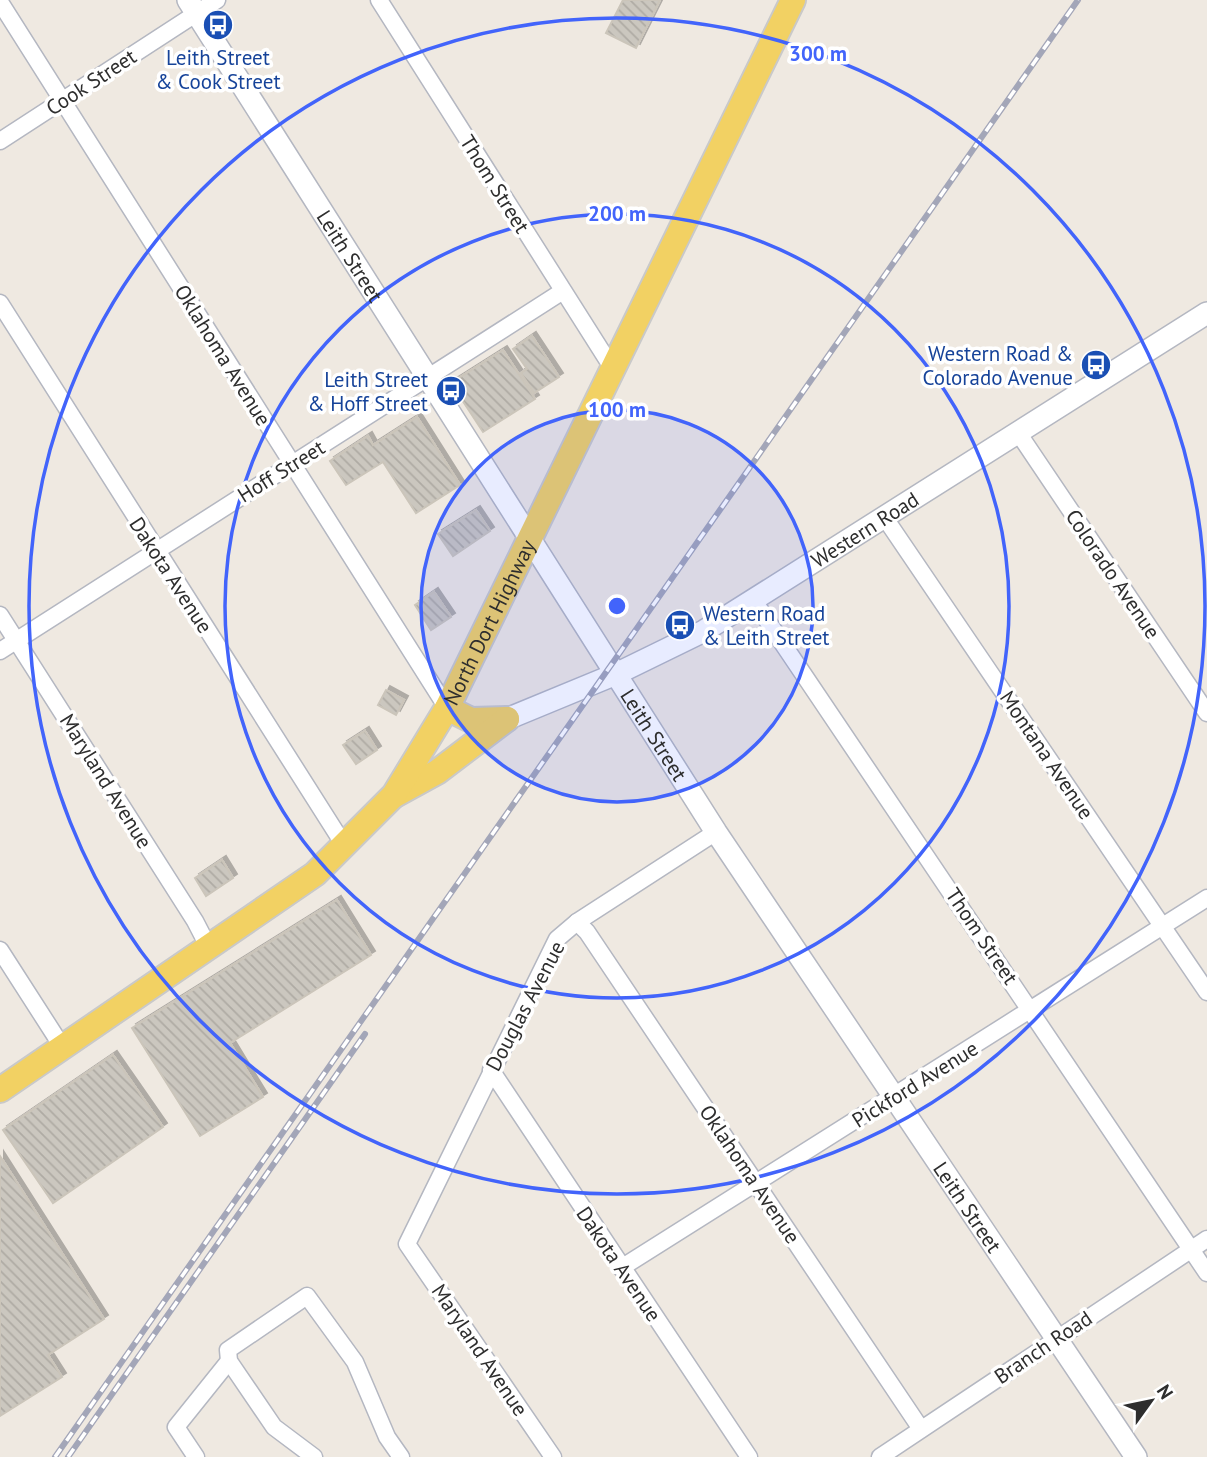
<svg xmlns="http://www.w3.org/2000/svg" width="1207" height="1457" font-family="'PT Sans',sans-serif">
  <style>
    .building { fill: url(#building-back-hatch); stroke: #cbc5ba; stroke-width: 2; filter: url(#shadow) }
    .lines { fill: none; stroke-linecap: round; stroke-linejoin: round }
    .street-casing { stroke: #b4b7c1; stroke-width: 19 }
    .secondary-casing { stroke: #b4b7c1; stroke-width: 24 }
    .primary-casing { stroke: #c9c9c9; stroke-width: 28 }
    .street { stroke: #fff; stroke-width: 16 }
    .secondary { stroke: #fff; stroke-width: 21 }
    .primary { stroke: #f2d163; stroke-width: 24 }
    .rail-casing { stroke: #a3a6b8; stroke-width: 6 }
    .rail { stroke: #fff; stroke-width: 3.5; stroke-dasharray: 10; stroke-linecap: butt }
    .ring { fill: none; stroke: #4264fb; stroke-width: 3.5 }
    .labels { text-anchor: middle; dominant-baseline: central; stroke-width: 7; stroke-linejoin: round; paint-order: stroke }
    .transit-label { font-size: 21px; fill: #164399; stroke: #fff; text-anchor: end }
    .street-label { font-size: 21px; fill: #2e2e2e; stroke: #fff }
    .centre { fill: #4264fb; stroke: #fff; stroke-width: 3.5 }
    .ring-label { font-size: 21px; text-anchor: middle; font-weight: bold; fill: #4264fb; stroke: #fff; stroke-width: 7; stroke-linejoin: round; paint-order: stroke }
  </style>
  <defs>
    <pattern id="building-back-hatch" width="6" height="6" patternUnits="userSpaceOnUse" patternTransform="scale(1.75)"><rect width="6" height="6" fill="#cbc7bf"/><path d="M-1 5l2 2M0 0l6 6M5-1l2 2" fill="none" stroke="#afaba4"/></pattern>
    <filter id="shadow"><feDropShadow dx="4" dy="-4" stdDeviation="0" flood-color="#0004"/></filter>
  </defs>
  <rect width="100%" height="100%" fill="#efe9e1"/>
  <!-- building -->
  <g class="building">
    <path d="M623,0H660L636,48L606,33Z"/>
    <path d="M532,336L559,377L534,393L521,373L527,369L513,349Z"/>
    <path d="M503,350L535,399L483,432L451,383Z"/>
    <path d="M417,417L460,485L416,513L383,462L346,485L330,461L368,436L373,445Z"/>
    <path d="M476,510L490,531L453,556L438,534Z"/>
    <path d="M434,592L451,617L431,630L415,605Z"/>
    <path d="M386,690L404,700L396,715L378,705Z"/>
    <path d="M365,731L377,750L356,764L343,745Z"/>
    <path d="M222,860L233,878L206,896L195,878Z"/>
    <path d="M337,900L371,955L230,1043L263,1097L200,1136L132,1028Z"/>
    <path d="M113,1055L163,1127L53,1203L3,1130Z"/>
    <path d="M0,1156L104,1319L48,1355L62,1377L0,1416Z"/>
  </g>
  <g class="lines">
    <!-- street casing -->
    <g class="street-casing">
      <g id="street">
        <path d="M379,0L613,369"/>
        <path d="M0,2L447,708"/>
        <path d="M0,141L217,0"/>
        <path d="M0,303L344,845"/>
        <path d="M1019,434L1207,713"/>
        <path d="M885,518L1207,992"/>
        <path d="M754,601L1207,1273"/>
        <path d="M0,615L195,921L209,948"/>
        <path d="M0,651L563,291"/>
        <path d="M577,922L587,932L921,1429"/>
        <path d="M0,950L63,1048"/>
        <path d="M491,1070L749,1457"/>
        <path d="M621,1268L1207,898"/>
        <path d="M196,1457L176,1427L229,1361"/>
        <path d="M314,1457L274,1427L229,1361L228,1350L307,1296L355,1362L387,1437L401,1457"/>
        <path d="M553,1457L407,1244L557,939L577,922L716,832"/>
        <path d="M880,1457L1207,1239"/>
      </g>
    </g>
    <!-- secondary casing -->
    <g class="secondary-casing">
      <g id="secondary">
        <path id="s1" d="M188,0L716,832L1136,1457"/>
        <path id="s2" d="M507,719L616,674L704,631L1207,313"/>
      </g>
    </g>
    <!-- primary casing -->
    <g class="primary-casing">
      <g id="primary">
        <path d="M447,708L471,720L507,719"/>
        <path d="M395,795L437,772L507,719"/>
        <path id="s3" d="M0,1090L315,874L394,795L447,708L793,0"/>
      </g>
    </g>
    <!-- street -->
    <use href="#street" class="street"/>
    <!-- secondary -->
    <use href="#secondary" class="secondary"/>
    <!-- primary -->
    <use href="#primary" class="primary"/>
    <!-- rail casing -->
    <g class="rail-casing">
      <g id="rail">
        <path d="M55,1457L1078,0"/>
        <path d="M68,1457L365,1034"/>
      </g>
    </g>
    <!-- rail -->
    <use href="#rail" class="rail"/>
  </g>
  <!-- distance rings -->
  <circle cx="617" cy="606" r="196" fill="#4264fb" fill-opacity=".12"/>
  <g class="ring">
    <circle cx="617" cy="606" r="196"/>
    <circle cx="617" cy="606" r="392"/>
    <circle cx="617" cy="606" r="588"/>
  </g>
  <!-- icons -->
  <defs>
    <g id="bus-disc" transform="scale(1.575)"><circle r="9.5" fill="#1a4fb4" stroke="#fff"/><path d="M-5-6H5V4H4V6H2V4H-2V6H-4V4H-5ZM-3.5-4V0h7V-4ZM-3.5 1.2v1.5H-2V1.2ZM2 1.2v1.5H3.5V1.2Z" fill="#fff"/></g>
  </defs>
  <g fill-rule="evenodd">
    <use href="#bus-disc" x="218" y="25"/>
    <use href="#bus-disc" x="1096" y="365"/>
    <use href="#bus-disc" x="451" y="391"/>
    <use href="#bus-disc" x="680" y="625"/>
  </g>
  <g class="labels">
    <!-- transit labels -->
    <g class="transit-label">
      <text x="218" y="57" text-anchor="middle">Leith Street<tspan x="218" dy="24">&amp; Cook Street</tspan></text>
      <text x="1073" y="353">Western Road &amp;<tspan x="1073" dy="24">Colorado Avenue</tspan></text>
      <text x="428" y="379">Leith Street<tspan x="428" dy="24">&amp; Hoff Street</tspan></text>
      <text x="703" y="613" text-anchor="start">Western Road<tspan x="703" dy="24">&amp; Leith Street</tspan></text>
    </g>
    <!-- street labels -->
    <g class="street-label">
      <text transform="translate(91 82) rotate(-33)">Cook Street</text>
      <text transform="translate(495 184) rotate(58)">Thom Street</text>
      <text stroke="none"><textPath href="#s1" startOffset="303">Leith Street</textPath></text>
      <text transform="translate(223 355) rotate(58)">Oklahoma Avenue</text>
      <text transform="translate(281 471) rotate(-32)">Hoff Street</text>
      <text stroke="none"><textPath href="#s2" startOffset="406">Western Road</textPath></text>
      <text transform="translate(1113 574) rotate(56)">Colorado Avenue</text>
      <text transform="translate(171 575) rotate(57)">Dakota Avenue</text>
      <text stroke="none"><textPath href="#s3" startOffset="691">North Dort Highway</textPath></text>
      <text stroke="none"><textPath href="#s1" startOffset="870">Leith Street</textPath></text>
      <text transform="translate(1047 755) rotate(56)">Montana Avenue</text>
      <text transform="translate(106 781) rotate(58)">Maryland Avenue</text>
      <text transform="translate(982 936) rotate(56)">Thom Street</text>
      <text transform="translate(525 1006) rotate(-62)">Douglas Avenue</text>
      <text transform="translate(915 1084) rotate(-32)">Pickford Avenue</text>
      <text transform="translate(750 1174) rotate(56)">Oklahoma Avenue</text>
      <text stroke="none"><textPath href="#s1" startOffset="1437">Leith Street</textPath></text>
      <text transform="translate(619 1264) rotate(56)">Dakota Avenue</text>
      <text transform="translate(1043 1347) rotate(-34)">Branch Road</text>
      <text transform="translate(480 1350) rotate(56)">Maryland Avenue</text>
    </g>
  </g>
  <circle cx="617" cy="606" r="10" class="centre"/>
  <g class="ring-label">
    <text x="818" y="61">300 m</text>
    <text x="617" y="221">200 m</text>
    <text x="617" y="417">100 m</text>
  </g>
  <!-- north arrow -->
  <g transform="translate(1151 1401) rotate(57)" stroke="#ffffff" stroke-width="5" paint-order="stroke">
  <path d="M0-5L12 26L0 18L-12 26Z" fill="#2e2e2e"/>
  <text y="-10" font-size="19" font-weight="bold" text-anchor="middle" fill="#2e2e2e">N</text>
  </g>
</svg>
